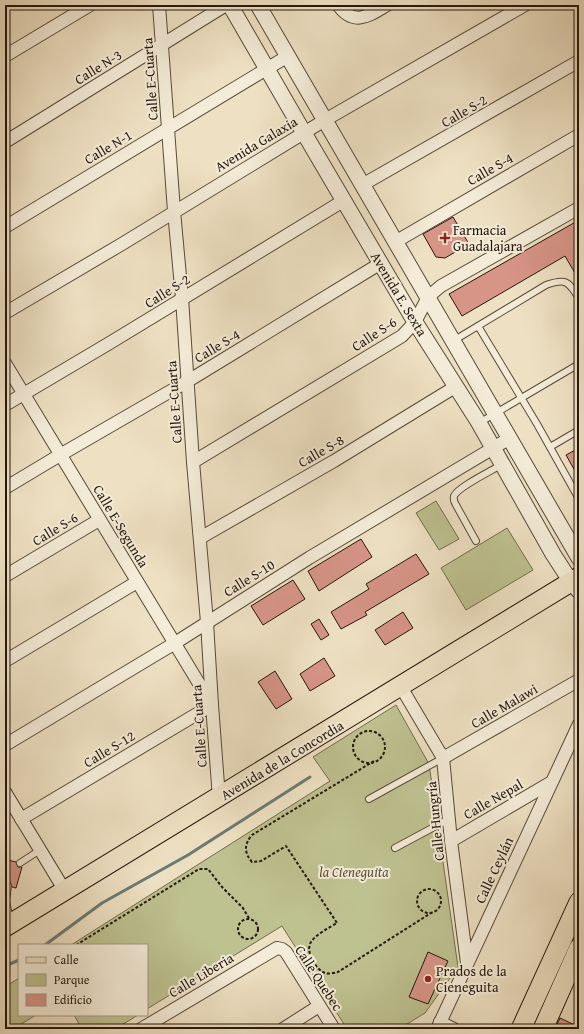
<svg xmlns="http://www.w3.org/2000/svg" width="584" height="1034" font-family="'Gentium Book Plus',serif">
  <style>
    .green { fill: #bec190; stroke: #726c4e }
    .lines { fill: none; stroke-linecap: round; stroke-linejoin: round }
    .stream { stroke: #6b7b73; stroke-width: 3 }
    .building { fill: #d79588; stroke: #25170d }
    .service-casing { stroke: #574a3a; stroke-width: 8 }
    .minor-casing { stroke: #574a3a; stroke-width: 14 }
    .tertiary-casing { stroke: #574a3a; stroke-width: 17 }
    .primary-casing { stroke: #25170d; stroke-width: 21 }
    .path { stroke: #25170d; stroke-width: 2; stroke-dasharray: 3 2; stroke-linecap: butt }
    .service { stroke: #f4ecd8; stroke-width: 6 }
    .minor { stroke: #f4ecd8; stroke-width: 12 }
    .tertiary { stroke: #f4ecd8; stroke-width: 15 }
    .primary { stroke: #eee1c3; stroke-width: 19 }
    .poi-dot { fill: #8f2418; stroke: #f4ecd8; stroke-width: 1.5 }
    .labels { text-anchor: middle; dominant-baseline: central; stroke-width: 4; stroke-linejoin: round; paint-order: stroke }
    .street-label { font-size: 14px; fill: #25170d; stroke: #f4ecd8 }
    .poi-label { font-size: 14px; fill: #25170d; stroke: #f4ecd8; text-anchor: start }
    .park-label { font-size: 14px; font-style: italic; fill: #5b523b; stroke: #f4ecd8 }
  </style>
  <rect width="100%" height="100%" fill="#eee1c3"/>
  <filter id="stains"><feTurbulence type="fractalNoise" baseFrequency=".005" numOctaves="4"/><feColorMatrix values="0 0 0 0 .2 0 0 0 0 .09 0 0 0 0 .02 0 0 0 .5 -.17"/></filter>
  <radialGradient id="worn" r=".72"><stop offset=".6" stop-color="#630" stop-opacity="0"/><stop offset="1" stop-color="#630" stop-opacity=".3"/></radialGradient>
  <!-- green -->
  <g class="green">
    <path d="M436,501L459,539L439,550L416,513Z"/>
    <path d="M507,528L533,570L466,610L441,568Z"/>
    <path d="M396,705L429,764L458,967L425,1013L399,1029H347L282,926L147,1009V945H71L330,781L313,757Z"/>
    <path d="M19,978V1015H36L13,1029H5V987Z"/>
    <path d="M74,1015H138L115,1029H82Z"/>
  </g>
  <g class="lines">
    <!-- stream -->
    <g class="stream">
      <path d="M45,945L102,903L188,855L310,777"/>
      <path d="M5,966L19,960"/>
    </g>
  </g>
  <!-- building -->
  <g class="building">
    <path d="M453,217L469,244L445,258L436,257L423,234Z"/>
    <path d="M579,220V280L565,256L462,316L449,294Z"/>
    <path d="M579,448V478L566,455Z"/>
    <path d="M361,539L372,557L319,591L308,571Z"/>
    <path d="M416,554L429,574L365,612L367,615L341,629L331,612L369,589L366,584Z"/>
    <path d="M293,580L305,599L263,625L251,606Z"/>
    <path d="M403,612L413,628L385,645L375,630Z"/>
    <path d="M319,619L329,635L321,640L311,624Z"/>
    <path d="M324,658L335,676L310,691L300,674Z"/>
    <path d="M275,671L292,699L276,709L258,682Z"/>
    <path d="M8,860L16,862L18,867H22L16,888L12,887L10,882L5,883V873Z"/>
    <path d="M428,952L448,961L428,1004L409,997Z"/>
    <path d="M560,1018L579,1027V1029H555Z"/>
  </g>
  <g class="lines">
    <!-- service casing -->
    <g class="service-casing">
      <g id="service">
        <path d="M478,326L537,424L579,499"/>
        <path d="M453,341L546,285C566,278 568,281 579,298"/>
        <path d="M479,423L579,364"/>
        <path d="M550,447L579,430"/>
        <path d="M476,541L456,505C454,502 453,500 454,496C458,487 491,471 501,465"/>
        <path d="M369,799L443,758"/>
        <path d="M395,848L449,819"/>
        <path d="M20,863L40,850"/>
        <path d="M8,886L6,901L10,920"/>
      </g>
    </g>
    <!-- minor casing -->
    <g class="minor-casing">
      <g id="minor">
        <path d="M159,5L174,211L182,298L193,462L207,622L212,705L219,798"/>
        <path d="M338,5C354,27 368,16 387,5"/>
        <path d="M5,56L90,5"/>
        <path d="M5,142L226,5"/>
        <path d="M362,185L579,61"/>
        <path d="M5,227L288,56"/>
        <path d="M395,242L579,135"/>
        <path d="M5,313L122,244L325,120L525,5"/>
        <path d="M5,363L212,705L21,819"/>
        <path d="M5,405L108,344L343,201"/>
        <path d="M193,462L402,336L415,322L428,297L441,286L579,208"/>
        <path d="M5,488L60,455L188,381L381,263"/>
        <path d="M200,538L334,461L455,387"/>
        <path d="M5,576L99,520"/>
        <path d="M5,661L137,582"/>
        <path d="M401,687L443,758L451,841L467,963"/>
        <path d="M5,745L175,643L309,558L510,438"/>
        <path d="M443,758L579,680"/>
        <path d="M5,792L65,891"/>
        <path d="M451,841L550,783"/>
        <path d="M440,1022L454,1029"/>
        <path d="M141,1029L277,948L282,949L286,952L334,1029"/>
        <path d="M283,1029L319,1006"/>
        <path d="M437,1029L579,724"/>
      </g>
    </g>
    <!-- tertiary casing -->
    <g class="tertiary-casing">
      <g id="tertiary">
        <path d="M230,5L304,133L415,322L479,423L553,554L571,582L579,591"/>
        <path d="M258,5L579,558"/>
      </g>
    </g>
    <!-- primary casing -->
    <g class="primary-casing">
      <g id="primary">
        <path d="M5,927L579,577"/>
        <path d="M521,1029L579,902"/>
        <path d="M543,1029L579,948"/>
      </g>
    </g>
    <!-- path -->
    <g class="path">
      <circle cx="369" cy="747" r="16"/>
      <path d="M374,761L252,835C244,844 244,853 252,862L261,861L286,846L337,923C330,927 315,935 311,942C305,951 315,968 323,972C327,975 334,973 338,972L431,913"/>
      <circle cx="429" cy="901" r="12"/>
      <circle cx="248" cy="929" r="10"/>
      <path d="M76,945L199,869H208L222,887L243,908L250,920"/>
      <path d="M19,993V997"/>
    </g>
    <!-- service -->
    <use href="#service" class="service"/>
    <!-- minor -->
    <use href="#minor" class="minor"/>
    <!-- tertiary -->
    <use href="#tertiary" class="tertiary"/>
    <!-- primary -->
    <use href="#primary" class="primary"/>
  </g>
  <!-- markers -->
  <g class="poi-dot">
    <path d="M443 232h4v4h4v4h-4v4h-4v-4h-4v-4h4z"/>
    <circle cx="428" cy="979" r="4"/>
  </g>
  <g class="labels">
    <!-- street labels -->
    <g class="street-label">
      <text transform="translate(98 67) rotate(-32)">Calle N-3</text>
      <text transform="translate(150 79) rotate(-94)">Calle E-Cuarta</text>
      <text transform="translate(464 111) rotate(-30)">Calle S-2</text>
      <text transform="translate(256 144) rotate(-31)">Avenida Galaxia</text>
      <text transform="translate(108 147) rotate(-31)">Calle N-1</text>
      <text transform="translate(490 169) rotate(-30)">Calle S-4</text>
      <text transform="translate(167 291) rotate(-32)">Calle S-2</text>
      <text transform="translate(399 294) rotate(59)">Avenida E. Sexta</text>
      <text transform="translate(374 334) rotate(-33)">Calle S-6</text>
      <text transform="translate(217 346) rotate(-31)">Calle S-4</text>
      <text transform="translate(174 402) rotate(-94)">Calle E-Cuarta</text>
      <text transform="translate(321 451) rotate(-30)">Calle S-8</text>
      <text transform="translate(121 526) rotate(59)">Calle E-Segunda</text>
      <text transform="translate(55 529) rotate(-31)">Calle S-6</text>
      <text transform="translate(249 578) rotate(-32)">Calle S-10</text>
      <text transform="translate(504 706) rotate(-30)">Calle Malawi</text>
      <text transform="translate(199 726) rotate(-94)">Calle E-Cuarta</text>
      <text transform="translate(109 749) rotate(-31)">Calle S-12</text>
      <text transform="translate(282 760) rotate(-31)">Avenida de la Concordia</text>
      <text transform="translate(493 799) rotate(-30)">Calle Nepal</text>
      <text transform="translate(435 821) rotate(-96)">Calle Hungría</text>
      <text transform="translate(494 870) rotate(-65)">Calle Ceylán</text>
      <text transform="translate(201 975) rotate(-31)">Calle Liberia</text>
      <text transform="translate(319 978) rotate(57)">Calle Quebec</text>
    </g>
    <!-- poi labels -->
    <g class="poi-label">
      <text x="453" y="230">Farmacia<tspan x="453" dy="16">Guadalajara</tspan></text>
      <text x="436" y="971">Prados de la<tspan x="436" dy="16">Cieneguita</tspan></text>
    </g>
    <!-- park labels -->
    <g class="park-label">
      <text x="354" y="872">la Cieneguita</text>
    </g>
  </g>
  <!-- margin -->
  <rect width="584" height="1034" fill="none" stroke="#eee1c3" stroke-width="20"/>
  <rect x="6" y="6" width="572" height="1022" fill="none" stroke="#25170d" stroke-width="2"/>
  <rect x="10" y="10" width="564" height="1014" fill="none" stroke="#25170d"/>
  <!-- legend -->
  <rect x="18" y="944" width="130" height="72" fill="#f4ecd8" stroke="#a19787"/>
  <rect x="26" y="957" width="20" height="6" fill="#eee1c3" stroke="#a19787"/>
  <text x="54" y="964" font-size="12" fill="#25170d">Calle</text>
  <rect x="26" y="974" width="20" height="12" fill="#bec190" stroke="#a19787"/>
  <text x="54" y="984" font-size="12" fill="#25170d">Parque</text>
  <rect x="26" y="994" width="20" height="12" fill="#d79588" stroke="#a19787"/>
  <text x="54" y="1004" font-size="12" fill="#25170d">Edificio</text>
  <rect width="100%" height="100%" filter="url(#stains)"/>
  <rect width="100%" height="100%" fill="url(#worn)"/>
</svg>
